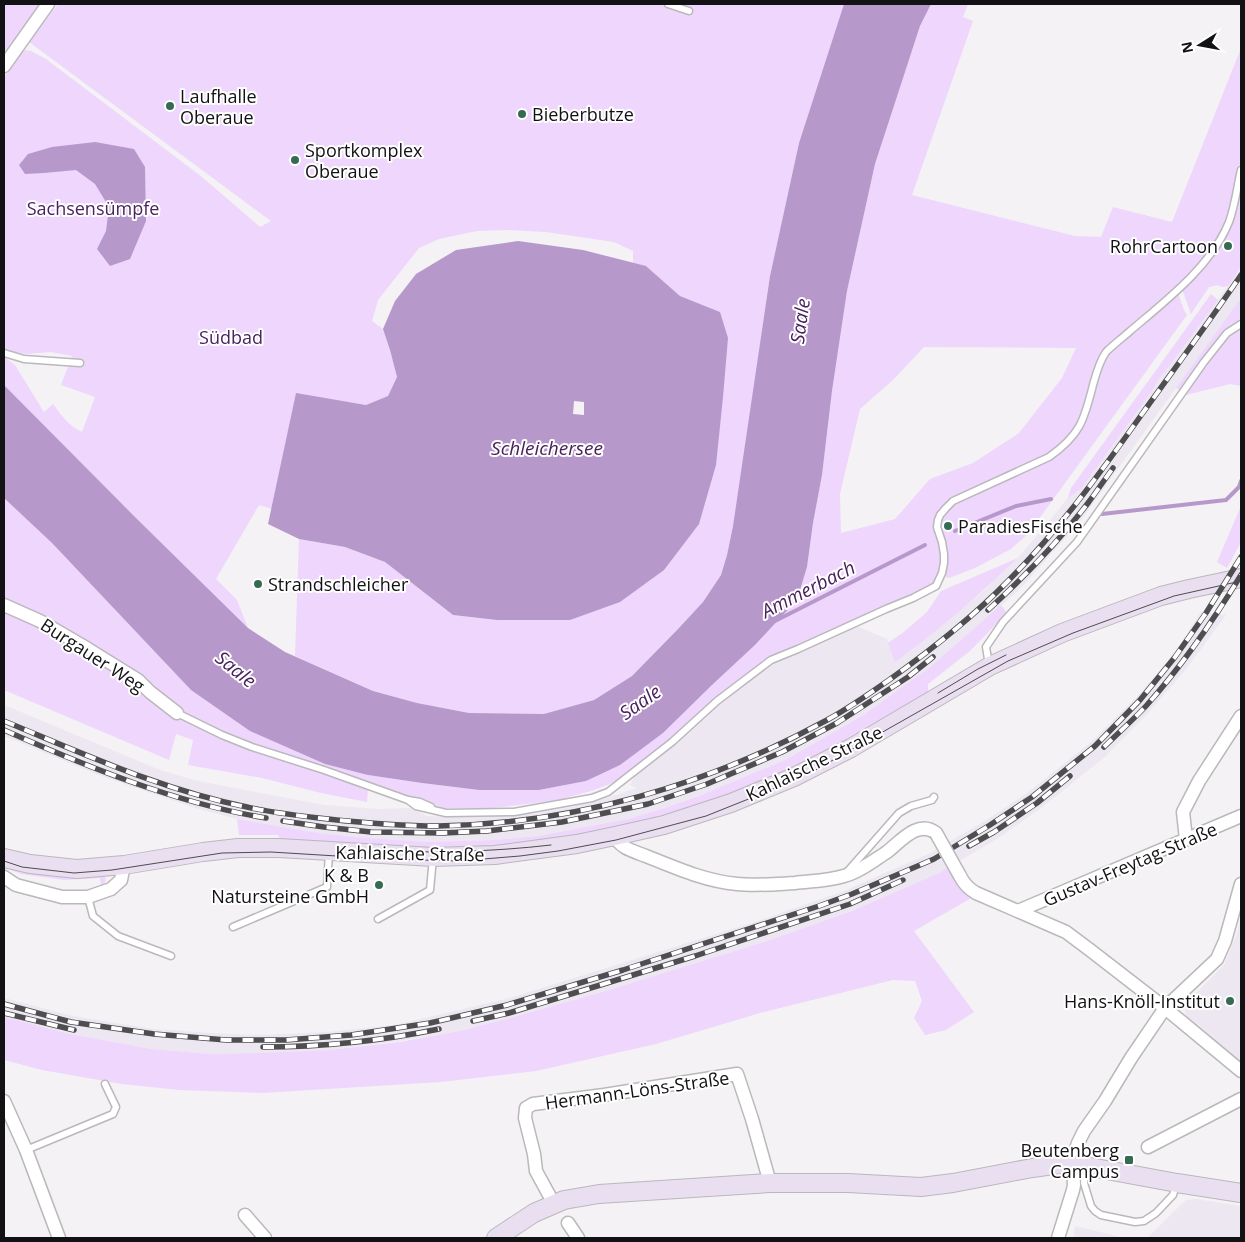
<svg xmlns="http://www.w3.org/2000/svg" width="1245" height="1242" font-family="'Open Sans',sans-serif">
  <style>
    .built { fill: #ede7f1 }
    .green { fill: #eed6fd; fill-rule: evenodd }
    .water { fill: #b798ca }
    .pier { fill: #f4f2f5 }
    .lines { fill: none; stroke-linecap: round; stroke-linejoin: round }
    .stream { stroke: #b798ca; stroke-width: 4 }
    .service-casing { stroke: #bab8bb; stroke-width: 9 }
    .minor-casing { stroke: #bab8bb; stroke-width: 15 }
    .secondary-casing { stroke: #bab8bb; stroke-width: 20 }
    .service { stroke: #fff; stroke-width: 6 }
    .minor { stroke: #fff; stroke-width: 12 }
    .secondary { stroke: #eadef1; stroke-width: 18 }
    .tram { stroke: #4e4d4f; stroke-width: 1 }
    .rail-casing { stroke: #4e4d4f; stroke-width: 5.5 }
    .rail { stroke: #fff; stroke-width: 4; stroke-dasharray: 11; stroke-linecap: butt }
    .minor-bridge-casing { stroke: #bab8bb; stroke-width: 15; stroke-linecap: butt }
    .minor-bridge { stroke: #fff; stroke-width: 12 }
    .poi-dot { fill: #346b52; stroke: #fff; stroke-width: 2 }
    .labels { text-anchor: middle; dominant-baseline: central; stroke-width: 4; stroke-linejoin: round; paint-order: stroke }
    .poi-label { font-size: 18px; fill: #121113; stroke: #fff; text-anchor: start }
    .park-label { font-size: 18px; fill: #4a225f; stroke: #fff }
    .street-label { font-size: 18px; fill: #121113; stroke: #fff }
    .water-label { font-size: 19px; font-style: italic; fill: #48205c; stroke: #fff }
  </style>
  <rect width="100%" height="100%" fill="#f4f2f5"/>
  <!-- built -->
  <g class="built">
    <path d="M1241,266V298L1081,520L1019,590L929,668L862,716L785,760L699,796L668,807L628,819L538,836L495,840L427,842L354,837L319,833L237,819L195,808L101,776L4,736V705L160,770L198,781L324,805L377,809L410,808L427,816L462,817L534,814L572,807L604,799L637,788L630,785L636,774L645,763L771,660L852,624L887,639L895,662L981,593L1018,558L1068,498L1081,489L1152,391L1159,379L1170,365L1218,300Z"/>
    <path d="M1201,612L1226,615L1187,668L1149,712L1106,756L1040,809L997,839L939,873L852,911L764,942L602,992L510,1018L464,1030L400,1041L330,1050L259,1053L210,1054L151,1049L70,1034L4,1017V998L73,1016L153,1029L210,1033L258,1035L327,1032L395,1025L506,999L758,921L844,891L926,855L985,821L1027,793L1091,742L1136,698L1173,655Z"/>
    <path d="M1241,915V1062L1186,1019L1185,1006L1187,1002L1224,965L1237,934Z"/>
    <path d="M1196,1199L1241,1206V1238H1140L1148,1237L1186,1200Z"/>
    <path d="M1075,1226L1125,1238H1137H1074Z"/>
  </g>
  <!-- green -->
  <g class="green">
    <path d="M4,4H42L4,56Z"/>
    <path d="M58,4H844L799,143L770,276L743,464L733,526L727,555L721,575L703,602L678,629L632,676L594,700L545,714L469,713L417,703L373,691L295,656L299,539L345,547L385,562L453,615L497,620H570L720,312L680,296L646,266L633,263V251L614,242L546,232L508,230L477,231L439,239L419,248L378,300L372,321L383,329L390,350L397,377L388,396L366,405L296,394L272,509L259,505L216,579L237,600L248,628L136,518L4,385V357L15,365L44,412L53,404C61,415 69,426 82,432L95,397L61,385L72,356L51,352L26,354L4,350V77L19,55L25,50L31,51L46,59L202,177L260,227L271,221L29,42Z"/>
    <path d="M931,4H968L963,17L973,21L912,195L1075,236L1101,237L1113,207L1172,222L1241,48V160L1230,207L1225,223L1214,243L1204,256L1190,273L1170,292L1103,350C1097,359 1095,369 1092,379C1087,398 1083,419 1072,434C1065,442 1056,448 1048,454L961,494C907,520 957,547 935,581C933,585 928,588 925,592L771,660L645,763L610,784L591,791L558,800L493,808H442L420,799L368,788L367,802L321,793L262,778L188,765L193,740L176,734L169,760L4,690V498L52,543L191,690L368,775L422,783L479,790H539L586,781L663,733L712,685L755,645L797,600L807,567L813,523L822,475L832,391L847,291L875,164L920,26ZM924,347L1076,348L1062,378L1019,433L973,463L930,479L895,519L841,533L840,494L860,409L894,379Z"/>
    <path d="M1241,185V266L1228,286L1222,287L1218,285L1209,287L1191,314L1182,289L1226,236L1234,218Z"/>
    <path d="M1178,293L1184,310L1187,315L1028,534L1011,549L975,568L949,578L946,577C945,570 948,562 947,554C945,529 932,523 955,504L1051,460C1083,437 1087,423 1096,387C1099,375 1102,365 1108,354Z"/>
    <path d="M1211,294L1218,300L1170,365L1159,379L1152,391L1081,489L1068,498L1071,488Z"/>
    <path d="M1241,298V386L1230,384L1186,395L1176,388Z"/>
    <path d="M1241,506V542L1227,568L1217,562Z"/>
    <path d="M1018,558C979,595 939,630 895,662L888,643L904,632L927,612L941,591Z"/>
    <path d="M1001,605L1007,613L970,651L928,684V693L829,750L789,770L742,790L669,815L555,841L462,849L282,843L278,835H239L237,819L319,833L354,837L427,842L495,840L538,836L628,819L668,807L699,796L785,760L862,716L929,668Z"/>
    <path d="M4,866L105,875C106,880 106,883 101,886L100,878L64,880L21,874L4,867Z"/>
    <path d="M950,866L973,897L914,931L974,1012L946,1030L925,1035L914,1018L922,1001L915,981L893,980L760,1013L656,1044L536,1071L441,1082L262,1093L179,1090L122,1084L42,1070L4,1060V1017L70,1034L151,1049L210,1054L259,1053L330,1050L400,1042L464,1030L510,1018L602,992L764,942L852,911L939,873Z"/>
  </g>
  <!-- water -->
  <g class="water">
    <path d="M844,4H931L920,26L875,164L847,291L832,391L822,475L813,523L807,567L797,600L755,645L712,685L663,733L620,765L586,781L539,790H479L422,783L368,775L325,764L250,731L191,690L52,543L4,498V385L136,518L248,628L285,652L373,691L417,703L469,713L544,714L594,700L632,676L678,629L703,602L721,575L727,555L733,526L770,276L799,143Z"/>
    <path d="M95,142L134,149L145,167L146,221L130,259L110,266L97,249L106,231L109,207L95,184L76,170L44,173L25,174L19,165L28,154L52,147Z"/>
    <path d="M518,241L583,250L646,266L680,296L720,312L728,338L723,397L716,465L699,524L664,570L620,602L570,620H497L453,615L385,562L345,547L299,539L268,524L296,393L366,405L388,396L397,377L390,350L383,329L395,301L416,274L456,250Z"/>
  </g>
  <!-- pier -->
  <path class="pier" d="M574,401L584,402V415L573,414Z"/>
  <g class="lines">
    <!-- stream -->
    <g class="stream">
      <path d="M1102,514L1226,500L1239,487L1241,481"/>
      <path d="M955,531L1016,506L1051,499"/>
      <path d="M775,621L925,545"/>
    </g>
    <!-- service casing -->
    <g class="service-casing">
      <g id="service">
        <path d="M668,4L689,11"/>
        <path d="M4,353L24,359L80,363"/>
        <path d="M989,665L986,647L1003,622L1077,542L1204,362L1227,333L1241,324"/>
        <path d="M177,713L222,735L252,747L324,770L408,800L420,802L431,807"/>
        <path d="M408,800L416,806L446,813L514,812L592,798L608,792L672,742L717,701L771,660L798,649L886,609L913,598L936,586L942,573L944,563V554L942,542L937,527L938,520L940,515L946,508L953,501L1049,457C1080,435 1084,421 1093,385C1096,374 1099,362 1106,352C1113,345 1121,339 1129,332C1164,302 1211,267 1229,222C1235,206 1237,187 1241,170"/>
        <path d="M847,872L899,813L911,806L932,800L934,797"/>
        <path d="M88,897L93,916L118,936L171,956"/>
        <path d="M378,919L430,890L433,858"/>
        <path d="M233,927L327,887L329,852"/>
        <path d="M26,1150L113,1114L116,1107L105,1084"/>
        <path d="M1085,1167L1084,1183L1091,1206L1095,1211L1101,1215L1135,1222L1144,1221L1156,1213L1173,1195L1176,1185"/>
      </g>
    </g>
    <!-- minor casing -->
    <g class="minor-casing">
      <g id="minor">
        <path d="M4,66L48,4"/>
        <path d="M4,605L40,621L88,649L138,680L150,692L177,713"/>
        <path d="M615,836C619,848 636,852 646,856C676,868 705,881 737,884C756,886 776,884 795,883C811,881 828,881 844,876C859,872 873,861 887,852C900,842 918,819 936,833"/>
        <path d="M1186,839L1183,812L1199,781L1241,716"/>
        <path d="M960,876C964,884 969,889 976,893L1066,932L1090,950L1165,1008L1241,1071"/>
        <path d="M4,877L16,885L62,897H88L111,889L121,880L124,865"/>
        <path d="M1018,911L1241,816"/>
        <path d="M4,1101L26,1150L59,1238"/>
        <path d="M1148,1147L1241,1099"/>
        <path d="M554,1204L536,1171L534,1154L525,1118L526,1108L533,1104L604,1095L737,1074L752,1119L770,1183"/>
        <path d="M245,1215L265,1238"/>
        <path d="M568,1223L578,1238"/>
        <path d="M1058,1238L1073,1190L1074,1185L1073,1164L1074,1155L1078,1143L1084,1131L1105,1101L1131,1058L1165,1008L1217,959L1225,941L1241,884"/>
      </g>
    </g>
    <!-- secondary casing -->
    <g class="secondary-casing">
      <g id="secondary">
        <path d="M4,858L30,864L77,869L124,865L203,852L238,848H279L433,857L495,855L577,844L615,836L664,825L731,803L794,777L851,748L990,666L1062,633L1161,596L1189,589L1241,578"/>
        <path d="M496,1238L534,1213L564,1200L599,1194L770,1183H848L921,1187L953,1183L1032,1168L1061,1164L1085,1166L1177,1183L1241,1193"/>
      </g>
    </g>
    <!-- service -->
    <use href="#service" class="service"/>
    <!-- minor -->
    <use href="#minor" class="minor"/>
    <!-- secondary -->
    <use href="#secondary" class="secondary"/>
    <!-- tram -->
    <g class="tram">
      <path d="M938,693L978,669L1006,655"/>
      <path d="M787,775L823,758"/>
      <path d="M371,851C431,853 491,852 551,845"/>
      <path d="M4,861L22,867L74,873L112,870L222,853L271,852L386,859L459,861L520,856L558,851L616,840L706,816L761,794L812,772L1008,661L1073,633L1174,596L1241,581"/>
    </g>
    <!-- rail casing -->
    <g class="rail-casing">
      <g id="rail">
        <path d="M988,610C1022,579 1060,540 1088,503C1097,491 1105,479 1113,468"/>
        <path d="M4,721C84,754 162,790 247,807C274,813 301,816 328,819C365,823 401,826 438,826C574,824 708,785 827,720C849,708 869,694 889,680C931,650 972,618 1008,581C1059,530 1101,472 1142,414C1175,368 1209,322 1241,275"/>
        <path d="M4,730C88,767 175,803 266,818"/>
        <path d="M1104,747C1118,733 1133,720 1146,706C1182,666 1213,621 1241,575"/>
        <path d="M283,821L324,827L371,832L443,833L487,831L562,822L648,804L707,784L782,752L837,723L908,677L933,657"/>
        <path d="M969,846L994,832L1037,803L1070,776"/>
        <path d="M4,1004L71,1022L154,1034L226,1040H286L351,1035L430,1023L507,1005L623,970L819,906L852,894L934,859L990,825L1032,797L1095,746L1140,700L1175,657L1206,613L1241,557"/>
        <path d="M4,1013L74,1030"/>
        <path d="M473,1021L509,1013L695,956L850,904L903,880"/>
        <path d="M263,1047C322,1047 381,1041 439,1029"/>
      </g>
    </g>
    <!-- rail -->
    <use href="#rail" class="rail"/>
    <!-- minor-bridge casing -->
    <g class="minor-bridge-casing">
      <path id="minor-bridge" d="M936,833L960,876"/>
    </g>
    <!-- minor-bridge -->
    <use href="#minor-bridge" class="minor-bridge"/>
  </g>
  <!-- markers -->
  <g class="poi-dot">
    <circle cx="170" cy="106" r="5"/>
    <circle cx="522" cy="114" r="5"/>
    <circle cx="295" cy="160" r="5"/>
    <circle cx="1228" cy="246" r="5"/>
    <circle cx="948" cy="526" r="5"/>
    <circle cx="258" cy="584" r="5"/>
    <circle cx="379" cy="885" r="5"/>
    <circle cx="1230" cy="1001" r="5"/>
    <rect x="1124" y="1155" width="10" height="10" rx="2.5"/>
  </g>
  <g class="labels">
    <!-- poi labels -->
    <g class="poi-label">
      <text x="180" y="96">Laufhalle<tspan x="180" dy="21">Oberaue</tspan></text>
      <text x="532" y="114">Bieberbutze</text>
      <text x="305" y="150">Sportkomplex<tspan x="305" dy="21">Oberaue</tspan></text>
      <text x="1218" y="246" text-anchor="end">RohrCartoon</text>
      <text x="958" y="526">ParadiesFische</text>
      <text x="268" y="584">Strandschleicher</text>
      <text x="369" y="875" text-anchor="end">K &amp; B<tspan x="369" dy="21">Natursteine GmbH</tspan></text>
      <text x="1220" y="1001" text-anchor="end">Hans-Knöll-Institut</text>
      <text x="1119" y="1150" text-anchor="end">Beutenberg<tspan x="1119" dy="21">Campus</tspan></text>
    </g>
    <!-- park labels -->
    <g class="park-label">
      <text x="93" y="208">Sachsensümpfe</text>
      <text x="231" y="337">Südbad</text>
    </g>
    <!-- street labels -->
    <g class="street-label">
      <text transform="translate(93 655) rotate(33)">Burgauer Weg</text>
      <text transform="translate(814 763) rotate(-26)">Kahlaische Straße</text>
      <text transform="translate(410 853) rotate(1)">Kahlaische Straße</text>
      <text transform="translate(1130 864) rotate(-23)">Gustav-Freytag-Straße</text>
      <text transform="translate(637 1090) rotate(-8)">Hermann-Löns-Straße</text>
    </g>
    <!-- water labels -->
    <g class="water-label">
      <text transform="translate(800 321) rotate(-82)">Saale</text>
      <text x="547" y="448">Schleichersee</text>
      <text transform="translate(808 589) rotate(-27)">Ammerbach</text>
      <text transform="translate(236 669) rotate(39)">Saale</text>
      <text transform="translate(640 702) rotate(-35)">Saale</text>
    </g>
  </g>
  <!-- border -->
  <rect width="1245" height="1242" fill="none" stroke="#121113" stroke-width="10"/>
  <!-- north arrow -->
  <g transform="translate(1200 45) rotate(259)" stroke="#ffffff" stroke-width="4" paint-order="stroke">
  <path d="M0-4L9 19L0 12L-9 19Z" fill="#121113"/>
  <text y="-8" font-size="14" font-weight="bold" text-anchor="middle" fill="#121113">N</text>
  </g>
</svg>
